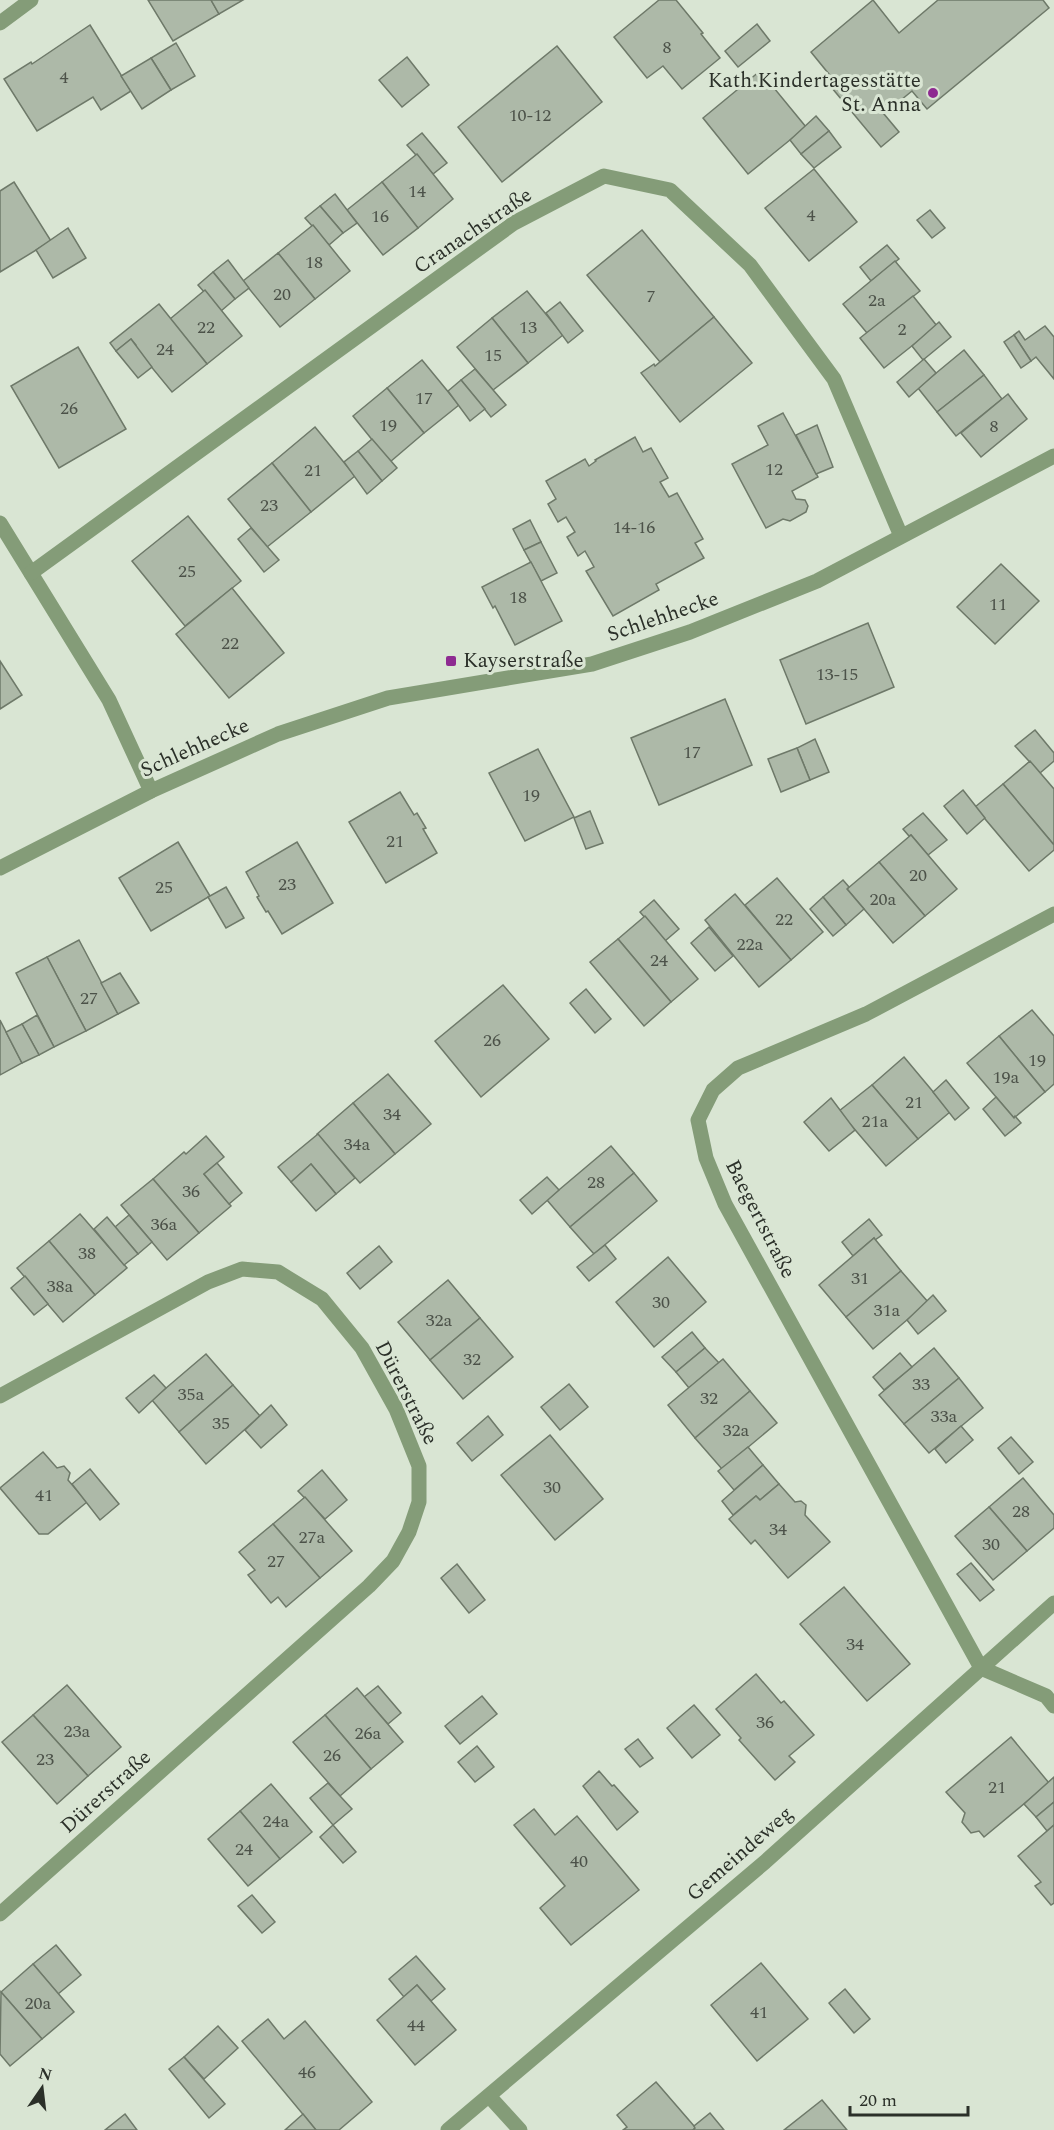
<svg xmlns="http://www.w3.org/2000/svg" width="1054" height="2130" font-family="Spectral,serif">
  <style>
    .building { fill: #adb9a8; stroke: #6e7969; stroke-width: 1.5 }
    .lines { fill: none; stroke-linecap: round; stroke-linejoin: round }
    .minor { stroke: #849c78; stroke-width: 15 }
    .poi-dot { fill: #8e2a91; stroke: #d9e5d3; stroke-width: 2 }
    .labels { text-anchor: middle; dominant-baseline: central; stroke-width: 6; stroke-linejoin: round; paint-order: stroke }
    .number-label { font-size: 18px; fill: #4c5249 }
    .poi-label { font-size: 21px; fill: #2b3029; stroke: #d9e5d3; text-anchor: end }
    .street-label { font-size: 21px; fill: #2b3029; stroke: #d9e5d3 }
  </style>
  <rect width="100%" height="100%" fill="#d9e5d3"/>
  <!-- building -->
  <g class="building">
    <path d="M148,0H211L219,14L173,41Z"/>
    <path d="M211,0H243L219,14Z"/>
    <path d="M659,0H676L703,33L701,34L720,58L682,89L663,66L647,78L614,37Z"/>
    <path d="M873,0L899,33L938,0H1043L1049,8L927,109L912,91L884,114L899,132L881,147L832,88L837,84L811,52Z"/>
    <path d="M757,24L770,41L738,67L725,51Z"/>
    <path d="M90,25L131,91L101,110L93,97L37,131L4,79L31,62L32,64Z"/>
    <path d="M176,43L195,76L171,90L151,58Z"/>
    <path d="M557,46L602,102L502,182L458,127Z"/>
    <path d="M407,57L429,85L402,107L379,80Z"/>
    <path d="M151,58L171,90L142,109L121,76Z"/>
    <path d="M760,71L806,127L748,174L703,118Z"/>
    <path d="M816,116L829,131L801,154L790,140Z"/>
    <path d="M829,131L841,147L814,168L801,154Z"/>
    <path d="M422,133L447,163L433,174L407,145Z"/>
    <path d="M417,154L453,199L418,228L382,182Z"/>
    <path d="M814,169L857,222L809,261L765,208Z"/>
    <path d="M14,182L51,241L0,272V191Z"/>
    <path d="M382,182L418,228L383,255L347,210Z"/>
    <path d="M335,194L357,223L343,233L320,206Z"/>
    <path d="M320,206L343,233L329,245L305,218Z"/>
    <path d="M930,210L945,228L932,238L917,220Z"/>
    <path d="M313,225L350,271L315,299L278,253Z"/>
    <path d="M68,228L86,258L53,278L36,250Z"/>
    <path d="M642,230L714,317L660,362L587,275Z"/>
    <path d="M887,245L899,259L871,281L860,267Z"/>
    <path d="M278,253L315,299L280,327L243,281Z"/>
    <path d="M228,260L249,288L235,299L213,272Z"/>
    <path d="M895,261L920,291L867,333L843,304Z"/>
    <path d="M213,272L235,299L221,311L198,285Z"/>
    <path d="M205,290L242,336L207,364L170,319Z"/>
    <path d="M527,291L563,335L528,363L492,318Z"/>
    <path d="M913,296L937,326L884,368L860,338Z"/>
    <path d="M560,302L583,331L568,343L546,313Z"/>
    <path d="M159,304L207,364L172,392L135,347L136,345L131,339L116,351L110,343Z"/>
    <path d="M714,317L752,363L680,422L641,373L654,364L655,366Z"/>
    <path d="M492,318L528,363L493,390L457,347Z"/>
    <path d="M939,322L951,337L923,360L912,346Z"/>
    <path d="M1045,326L1054,337V379L1036,357L1031,361L1014,335L1019,331L1025,340Z"/>
    <path d="M1014,335L1031,361L1021,368L1004,342Z"/>
    <path d="M131,339L152,367L138,378L116,351Z"/>
    <path d="M78,347L126,429L59,468L11,386Z"/>
    <path d="M964,350L984,375L937,412L918,388Z"/>
    <path d="M924,359L936,373L909,397L897,382Z"/>
    <path d="M422,360L459,405L424,433L387,388Z"/>
    <path d="M475,369L506,405L491,417L461,380Z"/>
    <path d="M984,375L1002,399L956,436L937,412Z"/>
    <path d="M461,380L485,409L470,421L448,391Z"/>
    <path d="M387,388L424,433L390,462L353,416Z"/>
    <path d="M1008,394L1027,419L981,457L961,433Z"/>
    <path d="M783,413L818,477L792,491L796,499L805,500L808,506L806,512L790,521L783,519L766,528L732,464L768,445L758,426Z"/>
    <path d="M817,425L833,467L816,474L796,435Z"/>
    <path d="M315,427L355,476L311,512L272,463Z"/>
    <path d="M635,437L643,452L651,448L668,478L660,482L669,497L677,493L703,539L695,543L704,558L656,584L659,590L613,616L586,571L594,567L585,551L578,556L567,537L575,532L566,517L558,522L548,504L556,499L546,481L585,459L589,466L596,461L595,460Z"/>
    <path d="M372,439L397,468L382,481L358,451Z"/>
    <path d="M358,451L382,481L367,494L344,462Z"/>
    <path d="M272,463L311,512L267,547L228,499Z"/>
    <path d="M188,516L241,581L185,626L132,561Z"/>
    <path d="M530,520L541,542L524,550L513,529Z"/>
    <path d="M251,528L279,560L264,572L238,539Z"/>
    <path d="M541,542L557,573L541,581L524,550Z"/>
    <path d="M531,562L562,621L515,645L495,606L493,608L482,587Z"/>
    <path d="M1001,564L1039,601L995,644L957,607Z"/>
    <path d="M232,588L284,653L229,698L176,634Z"/>
    <path d="M868,623L894,687L806,724L780,660Z"/>
    <path d="M0,661L22,695L0,709Z"/>
    <path d="M725,699L752,765L659,805L631,738Z"/>
    <path d="M1035,730L1054,753V761L1040,773L1015,746Z"/>
    <path d="M815,739L829,772L810,780L797,748Z"/>
    <path d="M797,748L810,780L781,792L768,759Z"/>
    <path d="M538,749L574,817L525,841L489,773Z"/>
    <path d="M1030,761L1054,789V845L1003,784Z"/>
    <path d="M1003,784L1054,845V850L1029,871L975,807Z"/>
    <path d="M963,790L985,818L967,834L944,806Z"/>
    <path d="M400,792L414,815L417,813L426,828L423,829L437,853L386,883L349,822Z"/>
    <path d="M590,811L603,843L586,849L574,818Z"/>
    <path d="M923,813L947,840L928,855L911,835L909,836L903,829Z"/>
    <path d="M911,835L957,889L925,916L879,862Z"/>
    <path d="M178,842L210,896L151,931L119,878Z"/>
    <path d="M297,842L333,903L282,934L268,911L266,912L257,897L259,896L246,872Z"/>
    <path d="M879,862L925,916L893,943L847,889Z"/>
    <path d="M777,878L823,932L791,960L745,905Z"/>
    <path d="M843,880L849,887L847,889L864,909L846,925L823,897Z"/>
    <path d="M226,887L244,918L226,928L208,897Z"/>
    <path d="M735,894L791,960L759,987L705,920Z"/>
    <path d="M823,897L846,925L833,936L810,909Z"/>
    <path d="M654,900L679,929L665,941L640,912Z"/>
    <path d="M645,916L698,979L671,1002L618,939Z"/>
    <path d="M709,927L733,956L715,971L691,943Z"/>
    <path d="M618,939L671,1002L644,1026L590,962Z"/>
    <path d="M79,940L118,1014L86,1031L47,957Z"/>
    <path d="M47,957L86,1031L54,1047L16,973Z"/>
    <path d="M120,973L139,1003L118,1014L101,983Z"/>
    <path d="M503,985L549,1039L481,1097L435,1041Z"/>
    <path d="M586,989L611,1019L595,1033L570,1003Z"/>
    <path d="M1032,1010L1054,1036V1084L1045,1092L999,1036Z"/>
    <path d="M37,1015L54,1047L39,1055L22,1024Z"/>
    <path d="M0,1020L22,1063L0,1075Z"/>
    <path d="M22,1024L39,1055L22,1063L6,1032Z"/>
    <path d="M999,1036L1045,1092L1014,1118L967,1063Z"/>
    <path d="M904,1057L950,1112L918,1139L872,1085Z"/>
    <path d="M388,1074L431,1124L395,1154L353,1103Z"/>
    <path d="M946,1080L969,1108L955,1120L933,1092Z"/>
    <path d="M872,1085L918,1139L886,1166L839,1111Z"/>
    <path d="M996,1097L1014,1118L1015,1116L1021,1123L1005,1136L983,1109Z"/>
    <path d="M831,1098L855,1130L829,1151L804,1122Z"/>
    <path d="M353,1103L395,1154L360,1183L317,1134Z"/>
    <path d="M318,1134L355,1178L336,1194L311,1164L291,1182L278,1167Z"/>
    <path d="M206,1136L224,1157L204,1174L231,1206L199,1233L153,1179L184,1152L186,1154Z"/>
    <path d="M611,1146L634,1173L570,1227L547,1200Z"/>
    <path d="M217,1163L242,1193L229,1204L204,1174Z"/>
    <path d="M311,1164L336,1194L316,1211L291,1182Z"/>
    <path d="M634,1173L657,1201L594,1254L570,1227Z"/>
    <path d="M547,1177L559,1190L532,1214L520,1200Z"/>
    <path d="M153,1179L199,1233L167,1260L121,1205Z"/>
    <path d="M80,1214L127,1268L95,1295L49,1241Z"/>
    <path d="M129,1215L152,1242L138,1254L115,1227Z"/>
    <path d="M107,1217L138,1254L124,1265L94,1229Z"/>
    <path d="M869,1219L882,1235L875,1240L874,1238L853,1256L842,1242Z"/>
    <path d="M874,1238L901,1271L846,1317L819,1285Z"/>
    <path d="M49,1241L95,1295L63,1322L17,1268Z"/>
    <path d="M605,1245L616,1259L589,1281L577,1267Z"/>
    <path d="M379,1246L392,1262L360,1289L347,1273Z"/>
    <path d="M668,1257L706,1302L654,1347L616,1302Z"/>
    <path d="M901,1271L928,1302L873,1349L846,1317Z"/>
    <path d="M25,1276L48,1304L34,1315L11,1288Z"/>
    <path d="M448,1280L480,1318L430,1360L398,1322Z"/>
    <path d="M933,1295L946,1311L918,1334L907,1320Z"/>
    <path d="M480,1318L513,1357L463,1399L430,1360Z"/>
    <path d="M692,1332L705,1348L676,1372L662,1357Z"/>
    <path d="M705,1348L719,1363L689,1388L676,1372Z"/>
    <path d="M934,1348L959,1378L904,1424L879,1395Z"/>
    <path d="M900,1353L912,1367L884,1390L873,1377Z"/>
    <path d="M206,1354L233,1385L179,1432L152,1400Z"/>
    <path d="M723,1359L750,1391L695,1438L668,1405Z"/>
    <path d="M154,1375L166,1388L139,1413L126,1398Z"/>
    <path d="M959,1378L983,1408L929,1453L904,1424Z"/>
    <path d="M569,1384L588,1407L560,1430L541,1407Z"/>
    <path d="M233,1385L260,1416L206,1464L179,1432Z"/>
    <path d="M750,1391L777,1423L722,1469L695,1438Z"/>
    <path d="M271,1405L287,1425L261,1448L245,1430Z"/>
    <path d="M488,1416L503,1435L472,1461L457,1443Z"/>
    <path d="M961,1426L973,1440L946,1463L935,1449Z"/>
    <path d="M550,1435L603,1499L555,1540L501,1475Z"/>
    <path d="M1011,1437L1033,1462L1019,1474L998,1448Z"/>
    <path d="M748,1447L763,1465L734,1490L718,1471Z"/>
    <path d="M43,1452L57,1468L64,1466L70,1473L68,1480L87,1502L48,1534H39L0,1488Z"/>
    <path d="M763,1465L779,1484L760,1500L756,1496L733,1515L722,1501Z"/>
    <path d="M90,1469L119,1504L100,1520L72,1484Z"/>
    <path d="M322,1470L347,1500L325,1519L298,1491Z"/>
    <path d="M1023,1478L1054,1515V1528L1027,1551L989,1507Z"/>
    <path d="M779,1484L795,1502L801,1501L806,1505L805,1515L830,1542L788,1578L755,1540L751,1544L729,1519L756,1496L760,1500Z"/>
    <path d="M305,1497L352,1551L320,1578L273,1524Z"/>
    <path d="M989,1507L1027,1551L993,1580L955,1536Z"/>
    <path d="M273,1524L320,1578L286,1607L278,1597L271,1603L248,1575L255,1570L239,1552Z"/>
    <path d="M971,1563L994,1590L980,1601L957,1574Z"/>
    <path d="M457,1564L485,1600L469,1613L441,1578Z"/>
    <path d="M844,1587L910,1664L867,1701L800,1624Z"/>
    <path d="M756,1674L781,1703L784,1701L814,1735L789,1756L795,1762L775,1780L739,1740L741,1738L716,1709Z"/>
    <path d="M67,1685L121,1747L88,1776L33,1715Z"/>
    <path d="M378,1686L401,1713L388,1724L364,1697Z"/>
    <path d="M357,1688L403,1742L371,1769L325,1715Z"/>
    <path d="M482,1696L497,1714L460,1744L445,1726Z"/>
    <path d="M694,1705L720,1735L692,1758L667,1728Z"/>
    <path d="M33,1715L88,1776L57,1804L2,1742Z"/>
    <path d="M325,1715L371,1769L340,1796L293,1742Z"/>
    <path d="M1011,1737L1049,1783L984,1837L979,1831L971,1833L962,1822L965,1813L946,1792Z"/>
    <path d="M638,1739L653,1758L640,1767L625,1749Z"/>
    <path d="M477,1746L494,1767L475,1782L458,1762Z"/>
    <path d="M599,1771L612,1786L614,1785L638,1812L617,1830L583,1786Z"/>
    <path d="M1054,1777V1802L1036,1817L1024,1804Z"/>
    <path d="M328,1783L352,1809L333,1825L310,1798Z"/>
    <path d="M271,1784L312,1832L280,1859L240,1811Z"/>
    <path d="M1054,1802V1825L1047,1831L1036,1817Z"/>
    <path d="M534,1809L555,1835L577,1816L639,1890L571,1945L540,1908L565,1886L514,1825Z"/>
    <path d="M240,1811L280,1859L248,1886L208,1839Z"/>
    <path d="M333,1825L356,1852L343,1863L320,1837Z"/>
    <path d="M1054,1825V1903L1051,1905L1035,1886L1041,1882L1018,1856Z"/>
    <path d="M252,1895L275,1922L262,1933L238,1906Z"/>
    <path d="M56,1945L81,1975L58,1994L33,1964Z"/>
    <path d="M416,1956L445,1989L431,2001L417,1985L404,1997L389,1979Z"/>
    <path d="M761,1963L808,2019L757,2061L711,2005Z"/>
    <path d="M33,1964L74,2012L42,2039L1,1992Z"/>
    <path d="M417,1985L456,2030L415,2065L377,2020Z"/>
    <path d="M845,1989L870,2019L854,2033L829,2003Z"/>
    <path d="M1,1992L42,2039L10,2066L0,2054Z"/>
    <path d="M268,2019L284,2039L305,2021L372,2102L339,2130H316L242,2041Z"/>
    <path d="M218,2026L238,2048L204,2079L184,2057Z"/>
    <path d="M184,2057L225,2104L209,2118L169,2069Z"/>
    <path d="M656,2082L694,2126L695,2128L693,2130H623L627,2127L617,2115Z"/>
    <path d="M822,2100L847,2130H784Z"/>
    <path d="M710,2113L724,2130H693L695,2128L694,2126Z"/>
    <path d="M125,2114L137,2130H105Z"/>
    <path d="M303,2114L316,2130H285Z"/>
  </g>
  <g class="lines">
    <!-- minor -->
    <g class="minor">
      <path d="M0,23L31,0"/>
      <path d="M0,523L109,700L151,791"/>
      <path d="M31,573L514,223L604,176L670,190L750,265L834,379L901,536"/>
      <path d="M0,868L151,791L278,734L388,698L592,664L690,632L817,581L1054,456"/>
      <path d="M1054,914L866,1014L738,1068L713,1090L698,1120L706,1158L725,1204L981,1668L1046,1696L1054,1706"/>
      <path d="M0,1396L208,1282L242,1269L278,1272L322,1299L362,1348L396,1409L419,1466V1502L409,1532L393,1561L369,1586L0,1914"/>
      <path d="M489,2096L520,2130"/>
      <path d="M448,2130L765,1862L1054,1603"/>
    </g>
  </g>
  <!-- markers -->
  <g class="poi-dot">
    <circle cx="933" cy="93" r="6"/>
    <rect x="445" y="655" width="12" height="12" rx="3"/>
  </g>
  <g class="labels">
    <!-- number labels -->
    <g class="number-label">
      <text x="667" y="47">8</text>
      <text x="64" y="77">4</text>
      <text x="530" y="115">10-12</text>
      <text x="417" y="191">14</text>
      <text x="811" y="215">4</text>
      <text x="380" y="216">16</text>
      <text x="314" y="262">18</text>
      <text x="282" y="294">20</text>
      <text x="651" y="296">7</text>
      <text x="877" y="300">2a</text>
      <text x="206" y="327">22</text>
      <text x="528" y="327">13</text>
      <text x="902" y="329">2</text>
      <text x="165" y="349">24</text>
      <text x="493" y="355">15</text>
      <text x="424" y="398">17</text>
      <text x="69" y="408">26</text>
      <text x="388" y="425">19</text>
      <text x="994" y="426">8</text>
      <text x="774" y="469">12</text>
      <text x="313" y="470">21</text>
      <text x="269" y="505">23</text>
      <text x="634" y="527">14-16</text>
      <text x="187" y="571">25</text>
      <text x="518" y="597">18</text>
      <text x="998" y="604">11</text>
      <text x="230" y="643">22</text>
      <text x="837" y="674">13-15</text>
      <text x="692" y="752">17</text>
      <text x="531" y="795">19</text>
      <text x="395" y="841">21</text>
      <text x="918" y="875">20</text>
      <text x="287" y="884">23</text>
      <text x="164" y="887">25</text>
      <text x="883" y="899">20a</text>
      <text x="784" y="919">22</text>
      <text x="750" y="944">22a</text>
      <text x="659" y="960">24</text>
      <text x="89" y="998">27</text>
      <text x="492" y="1040">26</text>
      <text x="1037" y="1060">19</text>
      <text x="1006" y="1077">19a</text>
      <text x="914" y="1102">21</text>
      <text x="392" y="1114">34</text>
      <text x="875" y="1121">21a</text>
      <text x="357" y="1144">34a</text>
      <text x="596" y="1182">28</text>
      <text x="191" y="1191">36</text>
      <text x="164" y="1224">36a</text>
      <text x="87" y="1253">38</text>
      <text x="860" y="1278">31</text>
      <text x="60" y="1286">38a</text>
      <text x="661" y="1302">30</text>
      <text x="887" y="1310">31a</text>
      <text x="439" y="1320">32a</text>
      <text x="472" y="1359">32</text>
      <text x="921" y="1384">33</text>
      <text x="191" y="1394">35a</text>
      <text x="709" y="1398">32</text>
      <text x="944" y="1416">33a</text>
      <text x="221" y="1423">35</text>
      <text x="736" y="1430">32a</text>
      <text x="552" y="1487">30</text>
      <text x="44" y="1495">41</text>
      <text x="1021" y="1511">28</text>
      <text x="778" y="1529">34</text>
      <text x="312" y="1537">27a</text>
      <text x="991" y="1544">30</text>
      <text x="276" y="1561">27</text>
      <text x="855" y="1644">34</text>
      <text x="765" y="1722">36</text>
      <text x="77" y="1731">23a</text>
      <text x="368" y="1733">26a</text>
      <text x="332" y="1755">26</text>
      <text x="45" y="1759">23</text>
      <text x="997" y="1787">21</text>
      <text x="276" y="1821">24a</text>
      <text x="244" y="1849">24</text>
      <text x="579" y="1861">40</text>
      <text x="38" y="2003">20a</text>
      <text x="759" y="2012">41</text>
      <text x="416" y="2025">44</text>
      <text x="307" y="2072">46</text>
    </g>
    <!-- poi labels -->
    <g class="poi-label">
      <text x="921" y="81">Kath.Kindertagesstätte<tspan x="921" dy="24">St. Anna</tspan></text>
      <text x="463" y="661" text-anchor="start">Kayserstraße</text>
    </g>
    <!-- street labels -->
    <g class="street-label">
      <text transform="translate(473 231) rotate(-34)">Cranachstraße</text>
      <text transform="translate(663 617) rotate(-19)">Schlehhecke</text>
      <text transform="translate(195 748) rotate(-24)">Schlehhecke</text>
      <text transform="translate(760 1219) rotate(63)">Baegertstraße</text>
      <text transform="translate(406 1393) rotate(63)">Dürerstraße</text>
      <text transform="translate(106 1792) rotate(-42)">Dürerstraße</text>
      <text transform="translate(740 1854) rotate(-41)">Gemeindeweg</text>
    </g>
  </g>
  <!-- north arrow -->
  <g transform="translate(42 2088) rotate(14)" stroke="#d9e5d3" stroke-width="4.5" paint-order="stroke">
  <path d="M0-4.5L10 22L0 15L-10 22Z" fill="#2b3029"/>
  <text y="-9" font-size="16" font-weight="bold" text-anchor="middle" fill="#2b3029">N</text>
  </g>
  <!-- scale -->
  <path d="M850 2106v9h118v-9" fill="none" stroke="#2b3029" stroke-width="3"/>
  <text x="859" y="2106" font-size="18" fill="#2b3029" stroke="#d9e5d3" stroke-width="4.5" paint-order="stroke">20 m</text>
</svg>
